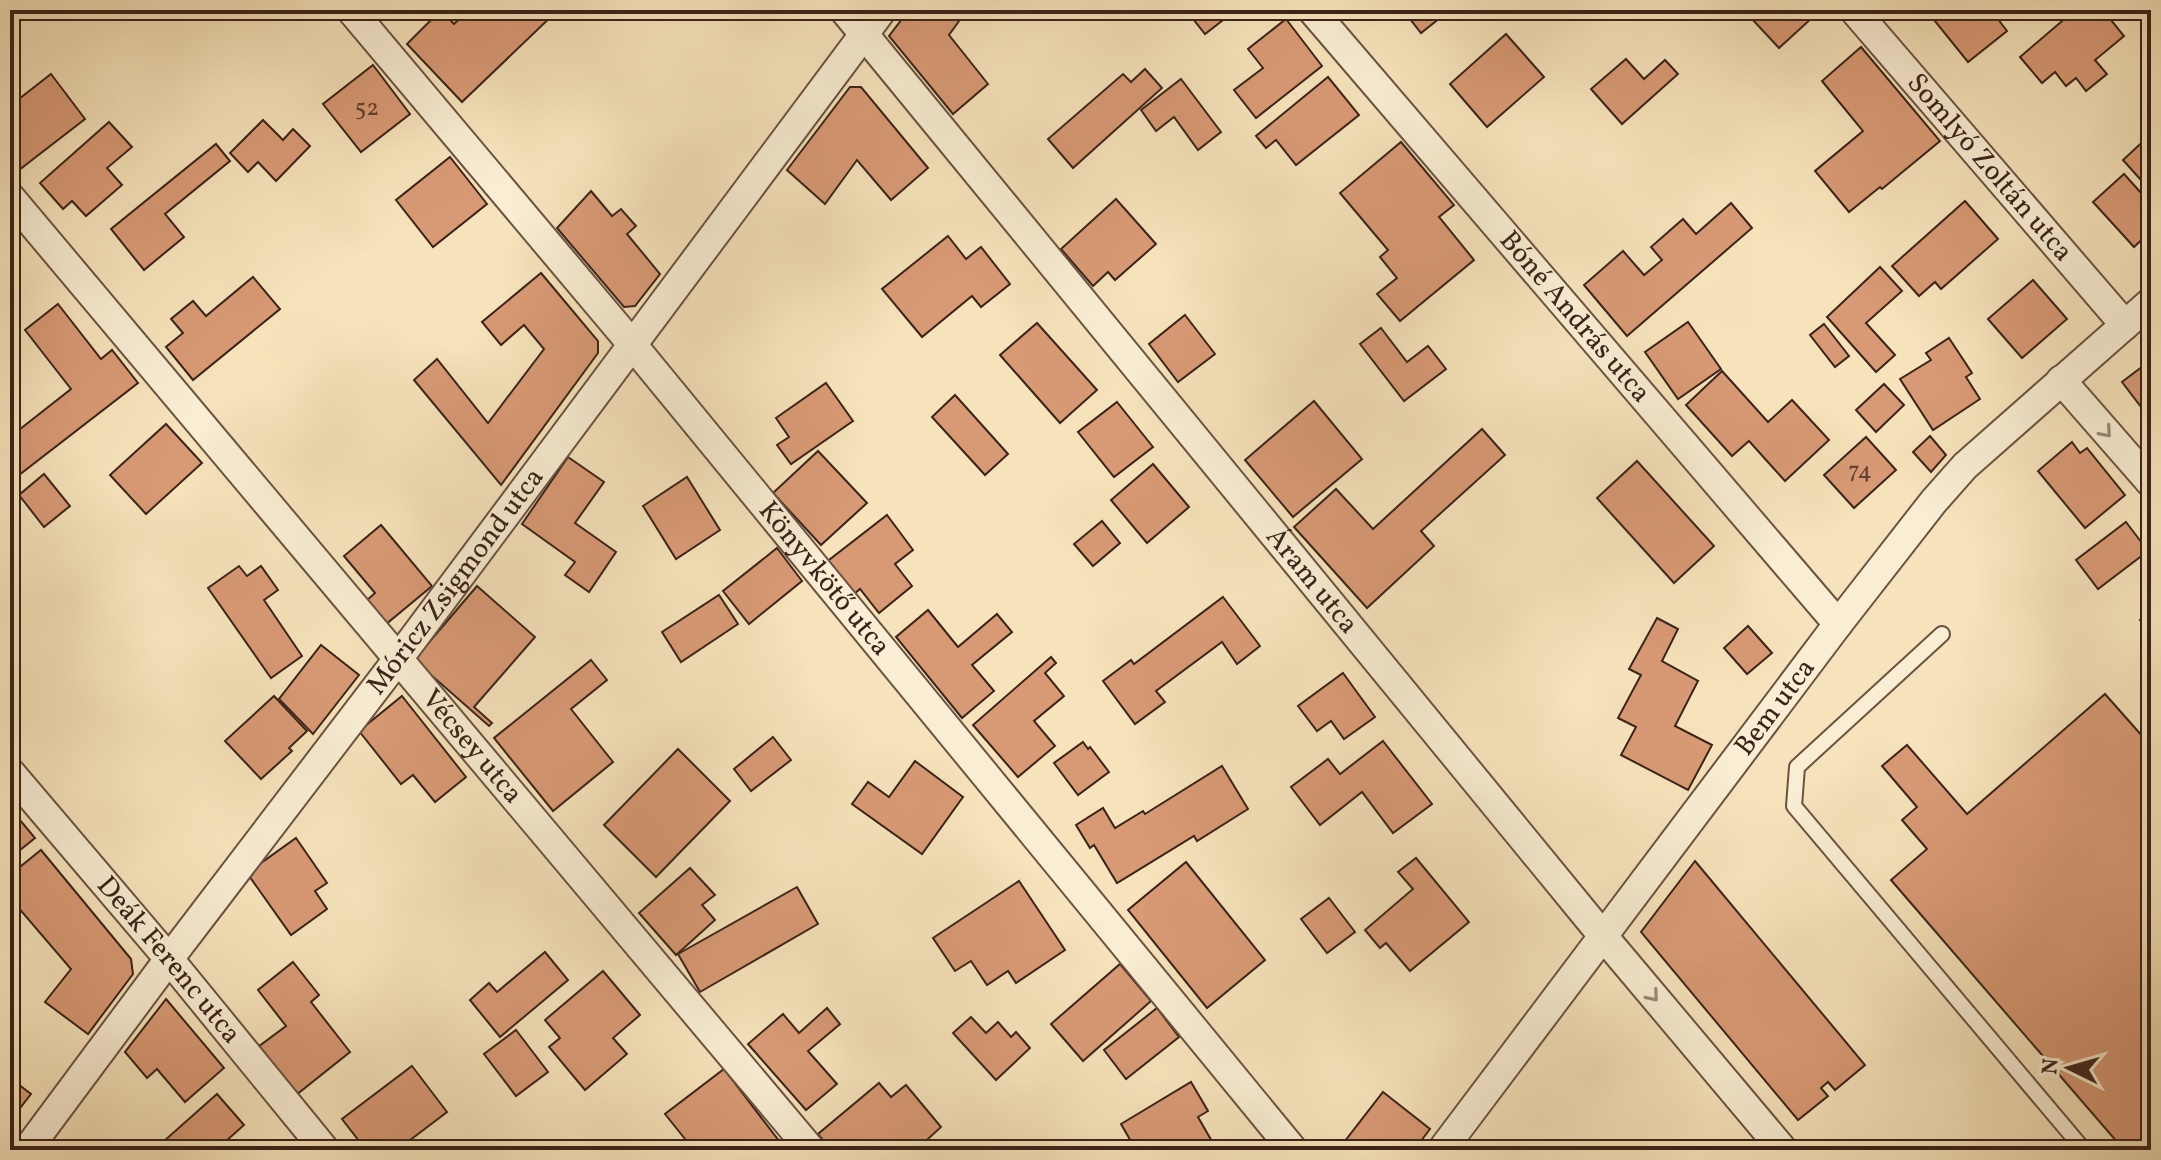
<svg xmlns="http://www.w3.org/2000/svg" width="2161" height="1160" font-family="Vollkorn,serif">
  <style>
    .building { fill: #d89a75; stroke: #3b231a; stroke-width: 2 }
    .lines { fill: none; stroke-linecap: round; stroke-linejoin: round }
    .service-casing { stroke: #6a5342; stroke-width: 18 }
    .minor-casing { stroke: #6a5342; stroke-width: 32 }
    .service { stroke: #f9edd3; stroke-width: 14 }
    .minor { stroke: #f9edd3; stroke-width: 28 }
    .oneway { stroke: #9a8876 }
    .labels { text-anchor: middle; dominant-baseline: central; stroke-width: 8; stroke-linejoin: round; paint-order: stroke }
    .number-label { font-size: 24px; fill: #624131 }
    .street-label { font-size: 28px; fill: #3b231a; stroke: #f9edd3 }
  </style>
  <rect width="100%" height="100%" fill="#f6e3bb"/>
  <filter id="stains"><feTurbulence type="fractalNoise" baseFrequency=".0025" numOctaves="4"/><feColorMatrix values="0 0 0 0 .2 0 0 0 0 .09 0 0 0 0 .02 0 0 0 .5 -.17"/></filter>
  <radialGradient id="worn" r=".72"><stop offset=".6" stop-color="#630" stop-opacity="0"/><stop offset="1" stop-color="#630" stop-opacity=".3"/></radialGradient>
  <!-- building -->
  <g class="building">
    <path d="M441,10L454,24L469,10H558L462,102L407,44Z"/>
    <path d="M909,10H967L949,35L988,84L953,114L889,36Z"/>
    <path d="M1186,10H1236L1205,34Z"/>
    <path d="M1403,10H1450L1421,33Z"/>
    <path d="M1762,10H1807L1813,17L1779,48L1752,19Z"/>
    <path d="M1947,10H1991L2007,31L1968,62L1934,20Z"/>
    <path d="M2075,10H2103L2124,36L2095,60L2107,74L2086,91L2076,78L2066,86L2055,72L2042,83L2020,57Z"/>
    <path d="M1286,19L1322,66L1256,118L1234,90L1263,68L1248,49Z"/>
    <path d="M1506,34L1544,77L1487,127L1450,84Z"/>
    <path d="M1861,47L1940,141L1882,189L1880,187L1849,212L1815,171L1863,131L1822,81Z"/>
    <path d="M1626,59L1644,79L1665,60L1678,74L1622,124L1591,89Z"/>
    <path d="M373,65L410,114L361,152L323,104Z"/>
    <path d="M1145,69L1162,88L1073,168L1048,139L1123,74L1131,82Z"/>
    <path d="M51,74L85,119L19,170L10,158V106Z"/>
    <path d="M1328,77L1359,115L1296,165L1276,140L1266,148L1256,136Z"/>
    <path d="M1181,79L1221,132L1198,150L1174,117L1156,131L1141,110Z"/>
    <path d="M850,87H861L928,168L891,200L857,160L825,204L787,170Z"/>
    <path d="M263,120L283,140L293,129L310,146L276,181L258,162L248,172L230,153Z"/>
    <path d="M109,122L132,147L107,168L122,185L86,216L72,201L63,209L40,183Z"/>
    <path d="M2151,134V168L2140,179L2123,160Z"/>
    <path d="M1401,142L1454,205L1439,217L1474,260L1400,321L1377,294L1397,278L1380,257L1388,250L1340,193Z"/>
    <path d="M216,144L230,161L165,214L184,237L144,270L111,229Z"/>
    <path d="M450,157L487,204L433,247L396,200Z"/>
    <path d="M2124,174L2151,204V231L2134,247L2093,202Z"/>
    <path d="M591,191L612,216L621,209L636,226L627,234L660,274L635,306L624,307L557,228Z"/>
    <path d="M1116,199L1156,244L1115,280L1108,272L1093,286L1061,249Z"/>
    <path d="M1965,201L1998,239L1941,289L1935,282L1919,296L1892,266Z"/>
    <path d="M1731,203L1752,228L1627,336L1584,285L1623,251L1644,275L1662,260L1651,247L1683,219L1696,234Z"/>
    <path d="M948,236L966,259L981,247L1010,284L981,307L972,296L922,337L882,289Z"/>
    <path d="M1880,267L1902,291L1866,323L1895,355L1876,372L1827,317Z"/>
    <path d="M541,273L598,341V353L501,485L414,380L437,359L488,423L544,349L524,325L501,345L482,322Z"/>
    <path d="M253,277L280,309L193,380L166,347L183,333L171,319L193,301L206,316Z"/>
    <path d="M2033,280L2067,319L2022,358L1988,319Z"/>
    <path d="M58,304L101,359L112,350L138,383L19,475L10,463V437L71,389L25,330Z"/>
    <path d="M1185,315L1215,354L1178,382L1149,344Z"/>
    <path d="M1688,322L1721,369L1678,399L1645,352Z"/>
    <path d="M1037,323L1097,390L1060,423L1000,355Z"/>
    <path d="M1824,324L1849,356L1835,367L1810,335Z"/>
    <path d="M1381,328L1407,362L1428,346L1446,369L1404,401L1360,344Z"/>
    <path d="M1949,338L1972,373L1966,377L1980,399L1933,430L1900,379L1931,360L1926,353Z"/>
    <path d="M2151,360V420L2122,382Z"/>
    <path d="M1722,371L1768,422L1792,400L1829,440L1785,481L1749,441L1732,456L1686,405Z"/>
    <path d="M826,383L853,421L791,464L777,445L789,437L776,418Z"/>
    <path d="M1884,384L1904,405L1876,432L1856,410Z"/>
    <path d="M955,395L1008,454L985,475L932,417Z"/>
    <path d="M1314,401L1362,459L1293,517L1245,460Z"/>
    <path d="M1117,402L1153,447L1114,477L1078,432Z"/>
    <path d="M166,424L202,463L146,514L110,475Z"/>
    <path d="M1482,429L1505,455L1421,531L1434,546L1367,608L1294,527L1336,489L1373,529Z"/>
    <path d="M1930,436L1946,455L1931,472L1913,452Z"/>
    <path d="M1866,437L1896,470L1854,508L1824,475Z"/>
    <path d="M2072,442L2080,453L2087,448L2125,495L2085,528L2038,471Z"/>
    <path d="M818,451L867,503L821,545L773,493Z"/>
    <path d="M568,457L604,482L575,523L616,552L589,592L565,575L575,562L522,524Z"/>
    <path d="M1637,461L1714,546L1674,583L1597,498Z"/>
    <path d="M1153,464L1189,507L1147,543L1111,500Z"/>
    <path d="M44,474L70,506L44,527L19,495Z"/>
    <path d="M687,477L720,530L676,559L643,506Z"/>
    <path d="M887,515L913,550L895,564L912,586L879,613L860,589L846,601L820,567Z"/>
    <path d="M1102,521L1120,543L1093,566L1074,544Z"/>
    <path d="M2126,522L2148,551L2098,589L2076,560Z"/>
    <path d="M381,525L432,586L385,625L365,602L375,593L344,556Z"/>
    <path d="M777,548L802,581L749,624L723,591Z"/>
    <path d="M239,566L247,576L261,566L278,590L264,600L302,656L271,678L208,588Z"/>
    <path d="M477,586L535,637L474,707L492,723L489,726L414,660Z"/>
    <path d="M719,595L738,624L681,662L662,632Z"/>
    <path d="M1223,597L1260,646L1237,664L1222,642L1156,691L1165,702L1135,724L1103,681L1131,660L1134,664Z"/>
    <path d="M928,610L958,647L997,614L1012,632L972,665L994,691L962,718L896,637Z"/>
    <path d="M2151,610V633L2140,620Z"/>
    <path d="M1657,618L1678,629L1662,661L1698,681L1675,726L1712,745L1688,790L1621,755L1636,727L1618,718L1641,675L1629,669Z"/>
    <path d="M1748,626L1772,653L1747,674L1724,648Z"/>
    <path d="M321,645L359,675L313,734L279,699Z"/>
    <path d="M1051,657L1056,663L1045,673L1064,696L1034,721L1055,746L1018,777L973,725Z"/>
    <path d="M591,660L607,680L571,709L613,762L553,811L494,738Z"/>
    <path d="M1343,673L1375,717L1344,739L1331,721L1317,731L1298,706Z"/>
    <path d="M2105,694L2151,746V1150H2124L1891,880L1927,849L1902,820L1917,807L1882,766L1907,745L1967,814Z"/>
    <path d="M274,696L307,731L289,748L292,751L261,779L225,741Z"/>
    <path d="M402,696L466,777L435,802L413,775L401,784L359,731Z"/>
    <path d="M773,737L791,760L751,791L734,769Z"/>
    <path d="M1383,741L1432,804L1393,833L1362,792L1320,825L1291,787L1328,759L1340,774Z"/>
    <path d="M1083,742L1088,749L1090,747L1109,772L1078,795L1054,763Z"/>
    <path d="M678,749L730,801L656,877L604,825Z"/>
    <path d="M915,761L963,797L922,854L852,804L868,782L889,797Z"/>
    <path d="M1222,766L1248,809L1197,841L1194,836L1117,883L1094,845L1090,848L1076,825L1103,808L1115,828L1143,811L1145,814Z"/>
    <path d="M10,808L35,838L10,858Z"/>
    <path d="M296,838L327,883L315,891L327,909L291,935L247,873Z"/>
    <path d="M41,850L131,959L133,974L88,1034L45,1002L71,969L10,898V875Z"/>
    <path d="M1416,858L1469,922L1410,971L1386,943L1380,948L1365,930L1413,889L1398,872Z"/>
    <path d="M1695,861L1865,1065L1835,1090L1828,1082L1821,1088L1828,1096L1798,1120L1641,932Z"/>
    <path d="M1186,862L1265,960L1207,1008L1128,910Z"/>
    <path d="M690,868L715,895L702,905L715,920L676,955L639,913Z"/>
    <path d="M1019,881L1065,950L1016,983L1008,971L987,985L971,961L955,971L933,938Z"/>
    <path d="M797,887L818,924L700,992L678,954Z"/>
    <path d="M1329,898L1355,932L1327,953L1301,919Z"/>
    <path d="M545,952L568,980L500,1037L470,1000L489,983L497,992Z"/>
    <path d="M293,962L319,995L311,1002L350,1052L296,1095L258,1047L286,1026L258,990Z"/>
    <path d="M1120,964L1151,1001L1083,1061L1051,1024Z"/>
    <path d="M603,971L640,1015L613,1038L627,1054L585,1090L549,1047L560,1038L545,1020Z"/>
    <path d="M166,999L224,1068L185,1102L157,1069L147,1078L125,1052Z"/>
    <path d="M827,1008L840,1024L808,1051L837,1084L806,1110L748,1044L783,1014L799,1033Z"/>
    <path d="M1157,1008L1179,1037L1126,1079L1104,1050Z"/>
    <path d="M971,1017L986,1033L998,1022L1011,1037L1016,1032L1030,1048L996,1080L953,1033Z"/>
    <path d="M516,1030L548,1072L516,1096L484,1054Z"/>
    <path d="M412,1066L447,1112L397,1150H366L342,1119Z"/>
    <path d="M724,1069L786,1150H671L685,1139L665,1114Z"/>
    <path d="M10,1078L31,1094L10,1121Z"/>
    <path d="M1191,1082L1208,1111L1198,1117L1217,1150H1136L1121,1124Z"/>
    <path d="M879,1083L891,1097L906,1085L941,1127L916,1150H831L818,1134Z"/>
    <path d="M1383,1092L1430,1129L1414,1150H1338Z"/>
    <path d="M217,1094L244,1125L216,1150H172L164,1141Z"/>
  </g>
  <g class="lines">
    <!-- service casing -->
    <g class="service-casing">
      <path id="service" d="M1942,634L1797,767L1794,806L2084,1150"/>
    </g>
    <!-- minor casing -->
    <g class="minor-casing">
      <g id="minor">
        <path id="s1" d="M351,10L631,343L1293,1150"/>
        <path id="s2" d="M844,10L1603,936L1783,1150"/>
        <path id="s3" d="M1312,10L1838,624"/>
        <path id="s4" d="M1854,10L2125,325"/>
        <path id="s5" d="M10,197L811,1150"/>
        <path d="M2061,380L2151,483"/>
        <path id="s6" d="M10,772L169,959L325,1150"/>
        <path id="s7" d="M27,1150L169,959L398,659L882,10"/>
        <path id="s8" d="M1442,1150L1838,624L1934,501L1965,466L2151,302"/>
      </g>
    </g>
    <!-- service -->
    <use href="#service" class="service"/>
    <!-- minor -->
    <use href="#minor" class="minor"/>
  </g>
  <!-- one-way arrows -->
  <defs><path id="oneway-chevron" d="M-2-3.5L2.5 0L-2 3.5" fill="none" stroke-width="1.6" stroke-linecap="round" stroke-linejoin="round" transform="scale(2)"/></defs>
  <g class="oneway">
    <use href="#oneway-chevron" transform="translate(2106 432) rotate(49)"/>
    <use href="#oneway-chevron" transform="translate(1653 996) rotate(50)"/>
  </g>
  <g class="labels">
    <!-- number labels -->
    <g class="number-label">
      <text x="367" y="109">52</text>
      <text x="1860" y="472">74</text>
    </g>
    <!-- street labels -->
    <g class="street-label">
      <text stroke="none"><textPath href="#s4" startOffset="208">Somlyó Zoltán utca</textPath></text>
      <text stroke="none"><textPath href="#s3" startOffset="404">Bóné András utca</textPath></text>
      <text stroke="none"><textPath href="#s1" startOffset="740">Könyvkötő utca</textPath></text>
      <text stroke="none"><textPath href="#s7" startOffset="712">Móricz Zsigmond utca</textPath></text>
      <text stroke="none"><textPath href="#s2" startOffset="738">Áram utca</textPath></text>
      <text stroke="none"><textPath href="#s8" startOffset="554">Bem utca</textPath></text>
      <text stroke="none"><textPath href="#s5" startOffset="718">Vécsey utca</textPath></text>
      <text stroke="none"><textPath href="#s6" startOffset="246">Deák Ferenc utca</textPath></text>
    </g>
  </g>
  <!-- margin -->
  <rect width="2161" height="1160" fill="none" stroke="#f6e3bb" stroke-width="40"/>
  <rect x="12" y="12" width="2137" height="1136" fill="none" stroke="#3b231a" stroke-width="4"/>
  <rect x="20" y="20" width="2121" height="1120" fill="none" stroke="#3b231a" stroke-width="2"/>
  <!-- north arrow -->
  <g transform="translate(2069 1068) rotate(275)" stroke="#f9edd3" stroke-width="6" paint-order="stroke">
  <path d="M0-6L14 30L0 20L-14 30Z" fill="#3b231a"/>
  <text y="-12" font-size="22" font-weight="bold" text-anchor="middle" fill="#3b231a">N</text>
  </g>
  <rect width="100%" height="100%" filter="url(#stains)"/>
  <rect width="100%" height="100%" fill="url(#worn)"/>
</svg>
